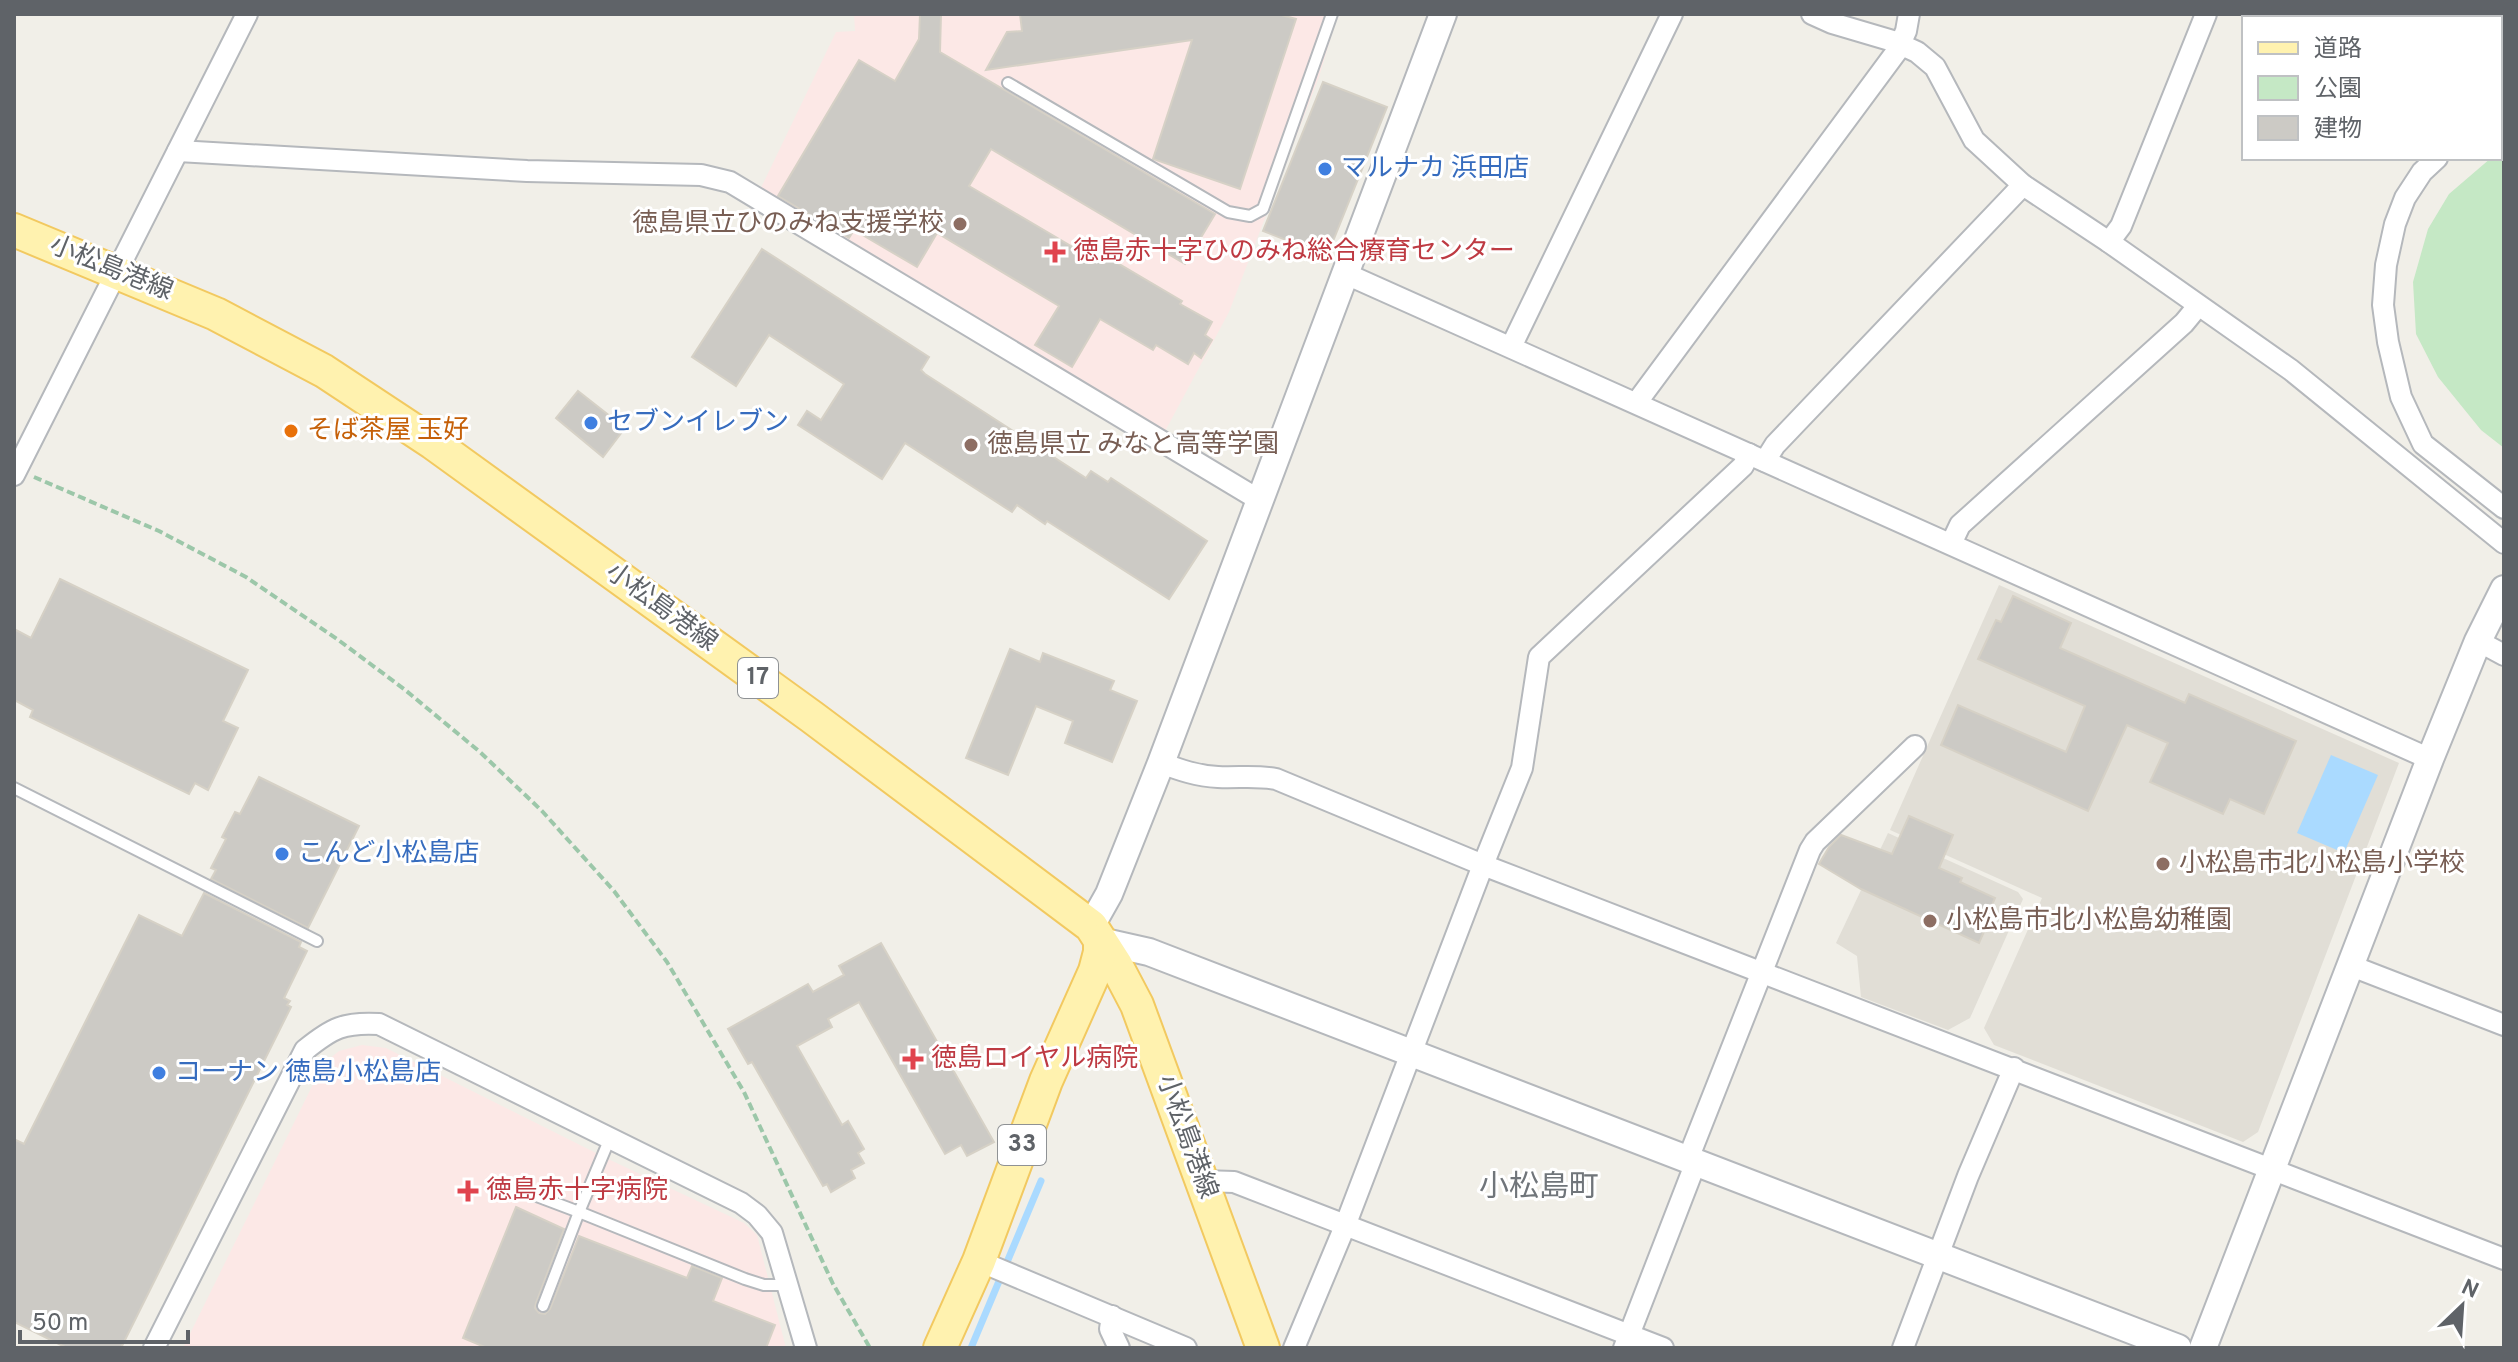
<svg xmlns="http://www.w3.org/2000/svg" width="2518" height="1362" font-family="Overpass,'Noto Sans JP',sans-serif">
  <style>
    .education { fill: #e1ded6 }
    .medical { fill: #fce8e6 }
    .green { fill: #c5e8c5 }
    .water { fill: #aadaff }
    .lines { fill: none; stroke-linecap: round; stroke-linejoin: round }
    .stream { stroke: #aadaff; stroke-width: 7 }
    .building { fill: #cccac5; stroke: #d6d1c6; stroke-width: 2 }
    .service-casing { stroke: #b5b8bc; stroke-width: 14 }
    .minor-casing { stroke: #b5b8bc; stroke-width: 24 }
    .tertiary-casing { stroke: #b5b8bc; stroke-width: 30 }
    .primary-casing { stroke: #f2c960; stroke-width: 36 }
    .path { stroke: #9cc7a9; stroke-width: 4; stroke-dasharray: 8 4; stroke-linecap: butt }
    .service { stroke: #fff; stroke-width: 10 }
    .minor { stroke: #fff; stroke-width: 20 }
    .tertiary { stroke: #fff; stroke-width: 26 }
    .primary { stroke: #fff2af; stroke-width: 32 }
    .shop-dot { fill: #3f7fe0; stroke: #fff; stroke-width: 3 }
    .education-dot { fill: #8d6e63; stroke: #fff; stroke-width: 3 }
    .health-dot { fill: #e0444e; stroke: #fff; stroke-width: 3 }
    .food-dot { fill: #e8710a; stroke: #fff; stroke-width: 3 }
    .labels { text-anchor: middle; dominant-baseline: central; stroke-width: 6; stroke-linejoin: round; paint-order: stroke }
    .shield { fill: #fff; stroke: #8f9295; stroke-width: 2 }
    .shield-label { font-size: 24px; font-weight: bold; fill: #5f6368 }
    .shop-label { font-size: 26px; fill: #366cbe; stroke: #fff; text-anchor: start }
    .education-label { font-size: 26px; fill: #785e54; stroke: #fff; text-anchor: start }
    .health-label { font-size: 26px; fill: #be3a42; stroke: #fff; text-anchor: start }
    .street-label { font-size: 26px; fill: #5f6368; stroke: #fff }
    .food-label { font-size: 26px; fill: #c56008; stroke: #fff; text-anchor: start }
    .quarter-label { font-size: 30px; fill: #70757a; stroke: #fff }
  </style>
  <rect width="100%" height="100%" fill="#f1efe8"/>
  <!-- education -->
  <g class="education">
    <path d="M1999,585L2399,763L2258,1132L2243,1142L1994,1045L1984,1028L2042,898L1890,830Z"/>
    <path d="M1888,833L2018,892L2023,899L1970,1018L1948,1030L1861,997L1857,956L1836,943Z"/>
  </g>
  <!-- medical -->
  <g class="medical">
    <path d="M854,14H1338L1319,77L1229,312L1163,435L759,192L836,32L855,31Z"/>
    <path d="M362,1045L386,1048L608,1159L744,1223L757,1235L786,1348H183L323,1064L339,1051Z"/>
  </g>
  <!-- green -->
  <path class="green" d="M2504,147V448L2481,430L2438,377L2416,334L2413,282L2428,229L2449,194L2491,158H2500V150Z"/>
  <!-- water -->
  <path class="water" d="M2331,755L2378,775L2344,853L2297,833Z"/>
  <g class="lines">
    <!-- stream -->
    <path class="stream" d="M971,1348L1041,1181"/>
  </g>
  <!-- building -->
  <g class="building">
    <path d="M920,14H941L940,52L1215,214L1185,264L991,149L969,186L1088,256L1092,248L1182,301L1180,304L1212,322L1205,335L1212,340L1201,358L1194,353L1188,364L1156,345L1153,350L1100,319L1072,367L1035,345L1059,306L937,233L917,267L854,230L849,238L778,196L859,60L895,81L919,39Z"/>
    <path d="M1020,14H1278L1296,19L1240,189L1153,159L1192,40L986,70L1007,32L1022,31Z"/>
    <path d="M1323,82L1387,107L1327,256L1263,231Z"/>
    <path d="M762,249L929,357L921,370L925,374L1086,478L1091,471L1108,482L1111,478L1207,541L1169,599L1047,521L1045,524L1017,505L1012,512L905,443L882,479L798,425L807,411L821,420L844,384L769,335L736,386L692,357Z"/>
    <path d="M578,391L625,428L603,457L556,418Z"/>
    <path d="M60,579L248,670L223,721L238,728L208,790L195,783L189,794L30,717L33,710L14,700V629L31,638Z"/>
    <path d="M2013,596L2071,623L2060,648L2185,703L2189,694L2296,741L2264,814L2230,799L2223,814L2150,782L2168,743L2127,725L2088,811L1941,745L1958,705L2066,752L2085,706L1978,659L1996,620L2001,622Z"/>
    <path d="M1010,649L1040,662L1043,653L1114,681L1110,690L1137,701L1112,762L1065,743L1073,721L1036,706L1008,775L966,758Z"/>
    <path d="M259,777L359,826L308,928L211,879L216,870L211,868L226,839L222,837L235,812L240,814Z"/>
    <path d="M1909,816L1953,835L1939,868L1962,878L1960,882L1995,898L1992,905L1995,907L1979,943L1861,889L1819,864L1829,847L1841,835L1892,854Z"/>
    <path d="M204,893L301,942L299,947L307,951L284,998L290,1001L287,1005L291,1007L121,1348H67L14,1322V1139L24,1144L139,915L182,936Z"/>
    <path d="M881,943L994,1142L967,1156L961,1145L945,1154L859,1002L828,1019L832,1027L797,1046L842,1125L848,1121L864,1149L858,1153L864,1163L851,1170L855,1178L831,1192L827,1184L823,1186L752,1062L748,1064L728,1029L808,984L813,992L844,975L839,966Z"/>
    <path d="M516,1207L564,1229L536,1303L535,1308L539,1313L545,1314L550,1309L579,1236L687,1278L692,1266L722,1278L713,1301L775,1325L766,1348H487L463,1338Z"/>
  </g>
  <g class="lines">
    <!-- service casing -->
    <g class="service-casing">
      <g id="service">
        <path d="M1008,83L1228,212L1250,216L1263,209L1332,14"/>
        <path d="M14,788L317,941"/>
        <path d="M526,1192L579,1212L610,1138"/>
        <path d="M543,1306L579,1212L745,1279L764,1285H788"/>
      </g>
    </g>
    <!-- minor casing -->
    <g class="minor-casing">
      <g id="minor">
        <path d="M1812,14L1832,23L1893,41L1917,52L1935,67L1974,140L2023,185L2109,242L2291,370L2504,543"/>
        <path d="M2500,106L2504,103"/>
        <path d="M178,151L527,171L701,175L730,182L1261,501"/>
        <path d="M2437,158L2422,172L2405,198L2395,224L2386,265L2383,305L2388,342L2401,397L2423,444L2504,508"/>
        <path d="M2109,242L2121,226L2206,14"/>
        <path d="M1344,273L2430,759"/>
        <path d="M1511,347L1672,14"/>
        <path d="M1637,402L1897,51L1906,31L1909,14"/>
        <path d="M1765,461L1775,445L2023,185"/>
        <path d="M14,475L247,14"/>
        <path d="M1951,544L1960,525L2184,323L2198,306"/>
        <path d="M2478,641L2504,655"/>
        <path d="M1161,763C1180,770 1197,776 1218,777C1239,778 1255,775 1276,779L1483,865L2504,1259"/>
        <path d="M2349,965L2504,1025"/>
        <path d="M1688,1159L1810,850L1815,842L1915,746"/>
        <path d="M1203,1181L1234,1182L1663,1348"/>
        <path d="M979,1261L1186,1348"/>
        <path d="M1112,1316L1110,1329L1119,1348"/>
        <path d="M154,1348L305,1050C332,1028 344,1022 379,1024L741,1203L757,1215L772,1233L806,1348"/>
        <path d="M1294,1348L1345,1226L1483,865L1522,768L1539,657L1743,466L1749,454"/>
        <path d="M1624,1348L1696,1162"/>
        <path d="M1903,1348L1968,1176L2014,1068"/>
      </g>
    </g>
    <!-- tertiary casing -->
    <g class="tertiary-casing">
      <g id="tertiary">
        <path d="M1091,926L1109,894L1161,763L1443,14"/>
        <path d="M1100,941L1149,952L2178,1348"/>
        <path d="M2203,1348L2430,759L2478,641L2504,589"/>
      </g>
    </g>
    <!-- primary casing -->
    <g class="primary-casing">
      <g id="primary">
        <path d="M14,230L216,314L324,371L433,443L812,717L1091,926L1116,965L1137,1005L1263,1348"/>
        <path d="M940,1348L979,1261L1046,1081L1095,971L1100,952V941"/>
      </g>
    </g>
    <!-- path -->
    <path class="path" d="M34,477L159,531L246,577L337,639L404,689L480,752L542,811L614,891L667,962L744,1092L833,1284L870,1348"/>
    <!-- service -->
    <use href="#service" class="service"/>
    <!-- minor -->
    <use href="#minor" class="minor"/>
    <!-- tertiary -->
    <use href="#tertiary" class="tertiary"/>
    <!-- primary -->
    <use href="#primary" class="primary"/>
  </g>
  <!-- markers -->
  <g class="shop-dot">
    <circle cx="1325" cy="169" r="8"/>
    <circle cx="591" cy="423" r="8"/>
    <circle cx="282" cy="854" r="8"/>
    <circle cx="159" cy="1073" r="8"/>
  </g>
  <g class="education-dot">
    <circle cx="960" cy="224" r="8"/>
    <circle cx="971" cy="445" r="8"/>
    <circle cx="2163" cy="864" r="8"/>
    <circle cx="1930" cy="921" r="8"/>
  </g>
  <g class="health-dot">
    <path d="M1051 240h8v8h8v8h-8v8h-8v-8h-8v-8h8z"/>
    <path d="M909 1047h8v8h8v8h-8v8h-8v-8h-8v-8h8z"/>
    <path d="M464 1179h8v8h8v8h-8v8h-8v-8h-8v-8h8z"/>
  </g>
  <circle class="food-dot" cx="291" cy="431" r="8"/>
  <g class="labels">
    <!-- shield labels -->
    <g class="shield">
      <rect x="738" y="658" width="40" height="40" rx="6"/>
      <rect x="998" y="1125" width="48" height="40" rx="6"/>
    </g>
    <g class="shield-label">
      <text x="758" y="678">17</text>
      <text x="1022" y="1145">33</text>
    </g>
    <!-- shop labels -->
    <g class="shop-label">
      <text x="1341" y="169">マルナカ 浜田店</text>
      <text x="607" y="423">セブンイレブン</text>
      <text x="298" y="854">こんど小松島店</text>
      <text x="175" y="1073">コーナン 徳島小松島店</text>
    </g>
    <!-- education labels -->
    <g class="education-label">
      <text x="944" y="224" text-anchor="end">徳島県立ひのみね支援学校</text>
      <text x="987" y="445">徳島県立 みなと高等学園</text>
      <text x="2179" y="864">小松島市北小松島小学校</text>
      <text x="1946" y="921">小松島市北小松島幼稚園</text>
    </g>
    <!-- health labels -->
    <g class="health-label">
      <text x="1073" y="252">徳島赤十字ひのみね総合療育センター</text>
      <text x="931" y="1059">徳島ロイヤル病院</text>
      <text x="486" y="1191">徳島赤十字病院</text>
    </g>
    <!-- street labels -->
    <g class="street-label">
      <text transform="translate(111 269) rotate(22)">小松島港線</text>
      <text transform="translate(661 608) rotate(36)">小松島港線</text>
      <text transform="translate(1186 1137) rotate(70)">小松島港線</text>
    </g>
    <!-- food labels -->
    <g class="food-label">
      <text x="307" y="431">そば茶屋 玉好</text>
    </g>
    <!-- quarter labels -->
    <g class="quarter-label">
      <text x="1539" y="1188">小松島町</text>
    </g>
  </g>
  <!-- border -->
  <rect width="2518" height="1362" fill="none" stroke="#5f6368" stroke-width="32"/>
  <!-- legend -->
  <rect x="2242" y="16" width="260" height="144" fill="#ffffff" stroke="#bfc1c3" stroke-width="2"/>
  <rect x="2258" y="42" width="40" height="12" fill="#fff2af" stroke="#bfc1c3" stroke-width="2"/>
  <text x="2314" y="56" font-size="24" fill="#5f6368">道路</text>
  <rect x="2258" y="76" width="40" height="24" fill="#c5e8c5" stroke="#bfc1c3" stroke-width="2"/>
  <text x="2314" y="96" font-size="24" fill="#5f6368">公園</text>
  <rect x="2258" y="116" width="40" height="24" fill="#cccac5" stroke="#bfc1c3" stroke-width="2"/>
  <text x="2314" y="136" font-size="24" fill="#5f6368">建物</text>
  <!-- north arrow -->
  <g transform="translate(2462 1306) rotate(25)" stroke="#ffffff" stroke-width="6" paint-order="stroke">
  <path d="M0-6L14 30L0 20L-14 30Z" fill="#5f6368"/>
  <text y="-12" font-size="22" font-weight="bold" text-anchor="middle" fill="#5f6368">N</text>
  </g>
  <!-- scale -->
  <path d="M20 1330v12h168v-12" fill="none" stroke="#5f6368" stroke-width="4"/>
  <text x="32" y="1330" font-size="24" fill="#5f6368" stroke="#ffffff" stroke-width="6" paint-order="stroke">50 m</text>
</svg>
